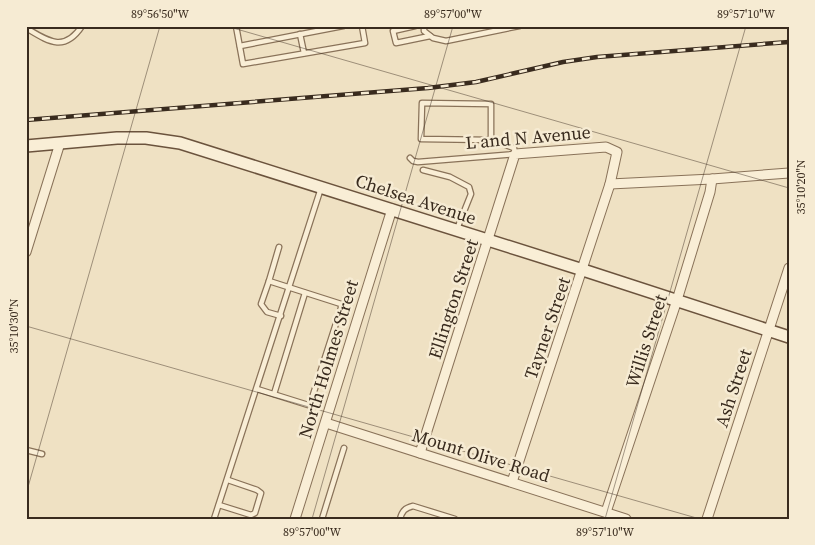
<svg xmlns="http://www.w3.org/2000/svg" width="815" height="545" font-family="'Source Serif 4',serif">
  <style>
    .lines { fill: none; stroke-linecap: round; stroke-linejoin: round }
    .service-casing { stroke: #897259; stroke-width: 7 }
    .minor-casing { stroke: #897259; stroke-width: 11 }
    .secondary-casing { stroke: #6b533d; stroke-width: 14 }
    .service { stroke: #f9eed6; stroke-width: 4.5 }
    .minor { stroke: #f9eed6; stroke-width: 9 }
    .secondary { stroke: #f9eed6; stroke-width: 11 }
    .rail-casing { stroke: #392b1e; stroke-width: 4.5 }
    .rail { stroke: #f6ebd3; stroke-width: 2.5; stroke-dasharray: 8; stroke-linecap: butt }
    .ticks { fill: none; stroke: #392b1e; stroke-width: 1; stroke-opacity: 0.45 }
    .labels { text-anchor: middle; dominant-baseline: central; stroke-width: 5; stroke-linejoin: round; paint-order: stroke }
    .street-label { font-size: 18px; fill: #392b1e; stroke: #f6ebd3 }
    .neatline { fill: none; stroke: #392b1e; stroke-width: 2 }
    .ticks-label { font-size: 12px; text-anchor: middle; fill: #392b1e }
  </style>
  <rect width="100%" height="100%" fill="#efe1c3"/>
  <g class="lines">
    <!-- service casing -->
    <g class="service-casing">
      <g id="service">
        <path d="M236,26L243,64L365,43L362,26"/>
        <path d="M415,26L393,31L396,43L430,36"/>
        <path d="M424,26V31L433,38L446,41L519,26"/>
        <path d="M26,28C48,41 64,53 82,26"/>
        <path d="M300,34L304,53"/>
        <path d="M240,46L343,26"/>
        <path d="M410,158L413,161L418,162L515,154L514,148L491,140L421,139L422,103L491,104V140"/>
        <path d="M423,170L450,177L469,187L471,194L457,229"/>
        <path d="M269,281L261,304L267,312L281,316"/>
        <path d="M257,389L308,405L310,404L341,308V304L269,281L279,247"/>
        <path d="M274,394L305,293"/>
        <path d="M26,450L42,454"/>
        <path d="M219,505L251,515L255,513L261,493L257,490L228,480"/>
        <path d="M214,519L321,188"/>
        <path d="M322,519L344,448"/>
        <path d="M400,519C402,511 405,508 413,506L455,519"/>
      </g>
    </g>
    <!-- minor casing -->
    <g class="minor-casing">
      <g id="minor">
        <path d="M610,184L712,179L789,173"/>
        <path d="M26,252L60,143"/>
        <path d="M326,423L626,519"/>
        <path d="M420,453L515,154L606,147L617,152L610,184L512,482"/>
        <path d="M606,512L677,300L710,192L712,179"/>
        <path d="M295,519L392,209"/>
        <path d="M707,519L789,268"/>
      </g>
    </g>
    <!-- secondary casing -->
    <g class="secondary-casing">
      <path id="secondary" d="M26,146L117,138H146L180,143L583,270L789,337"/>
    </g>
    <!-- service -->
    <use href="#service" class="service"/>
    <!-- minor -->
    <use href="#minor" class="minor"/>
    <!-- secondary -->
    <use href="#secondary" class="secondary"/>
    <!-- rail casing -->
    <g class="rail-casing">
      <path id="rail" d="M26,120L428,88L476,82L563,62L597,57L789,42"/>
    </g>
    <!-- rail -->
    <use href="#rail" class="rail"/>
  </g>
  <!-- ticks -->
  <path class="ticks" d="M226,26L789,188M26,326L700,519M26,494L160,26M312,519L453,26M605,519L746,26"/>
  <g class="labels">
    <!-- street labels -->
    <g class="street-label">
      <text transform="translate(528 137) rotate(-5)">L and N Avenue</text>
      <text transform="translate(416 199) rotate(18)">Chelsea Avenue</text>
      <text transform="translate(453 299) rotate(-72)">Ellington Street</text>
      <text transform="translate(547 328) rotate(-71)">Tayner Street</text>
      <text transform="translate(646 341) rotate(-72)">Willis Street</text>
      <text transform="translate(328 359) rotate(-73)">North Holmes Street</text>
      <text transform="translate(733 388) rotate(-72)">Ash Street</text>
      <text transform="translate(481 455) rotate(17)">Mount Olive Road</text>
    </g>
  </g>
  <!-- border -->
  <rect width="815" height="545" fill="none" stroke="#f6ebd3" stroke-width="55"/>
  <rect x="28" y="28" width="760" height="490" class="neatline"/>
  <g class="ticks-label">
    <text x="160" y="18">89°56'50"W</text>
    <text x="453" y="18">89°57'00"W</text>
    <text x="746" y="18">89°57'10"W</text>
    <text transform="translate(801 187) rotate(-90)" y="4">35°10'20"N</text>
    <text transform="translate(14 326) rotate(-90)" y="4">35°10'30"N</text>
    <text x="312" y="536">89°57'00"W</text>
    <text x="605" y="536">89°57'10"W</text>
  </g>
</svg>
